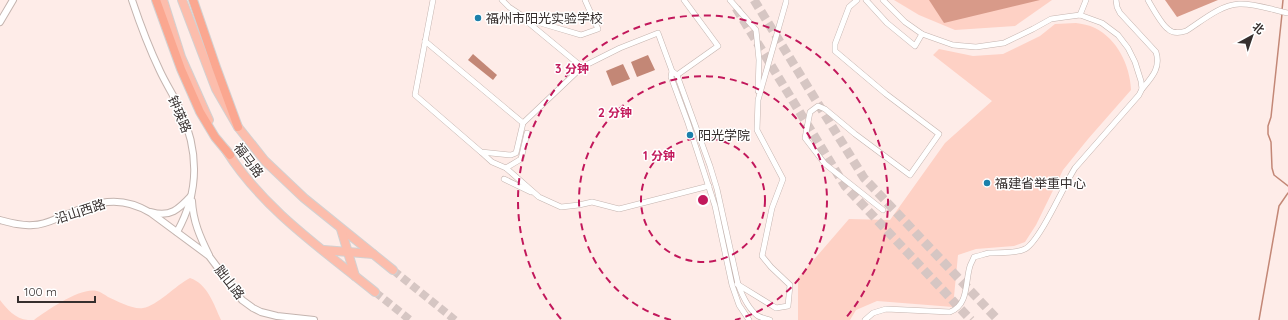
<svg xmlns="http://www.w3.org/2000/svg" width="1288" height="320" font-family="Quicksand,'Noto Sans SC',sans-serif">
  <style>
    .green { fill: #fed1c5 }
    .forest { fill: #d89a89 }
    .water { fill: #c38776 }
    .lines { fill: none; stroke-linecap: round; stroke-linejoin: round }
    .stream { stroke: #c38776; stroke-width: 1.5 }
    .primary-tunnel { stroke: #d6c6c3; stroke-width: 8; stroke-dasharray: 8 4; stroke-linecap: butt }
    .motorway-tunnel { stroke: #d6c6c3; stroke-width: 9; stroke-dasharray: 9 4.5; stroke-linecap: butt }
    .minor-casing { stroke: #c4b4af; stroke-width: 6 }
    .tertiary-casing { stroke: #c4b4af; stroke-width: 8 }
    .primary-casing { stroke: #d3d1d1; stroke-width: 10 }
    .trunk-casing { stroke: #d3d1d1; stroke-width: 10 }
    .minor { stroke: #fff; stroke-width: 5 }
    .tertiary { stroke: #fff; stroke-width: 6 }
    .primary { stroke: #fcbdac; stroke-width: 8 }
    .trunk { stroke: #fba790; stroke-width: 8 }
    .ring { fill: none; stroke: #c2185b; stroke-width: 2; stroke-dasharray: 7 5 }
    .poi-dot { fill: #1c80ab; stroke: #fff; stroke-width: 1.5 }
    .labels { text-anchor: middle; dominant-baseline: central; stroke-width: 3; stroke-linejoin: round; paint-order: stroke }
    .poi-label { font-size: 13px; fill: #362f2e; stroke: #fff; text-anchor: start }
    .street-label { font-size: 13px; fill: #362f2e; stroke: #fff }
    .centre { fill: #c2185b; stroke: #fff; stroke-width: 2 }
    .ring-label { font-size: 12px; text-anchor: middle; font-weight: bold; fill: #c2185b; stroke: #fff; stroke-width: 3; stroke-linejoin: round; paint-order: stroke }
  </style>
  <rect width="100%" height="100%" fill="#feece8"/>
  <!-- green -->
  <g class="green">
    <path d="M894,0H1052L1015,26L955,30L919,15Z"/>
    <path d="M1076,23C1082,24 1089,25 1095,28C1117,39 1130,65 1131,90L1088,139L1063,170L1036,225L1025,242L1014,246L976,249L958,255L953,307L877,301L856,310L850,320H798V278L849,219L890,220L945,143L992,101L933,55L939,49L973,56L1003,54L1040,36L1055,24Z"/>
    <path d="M190,278C208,284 214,305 221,320H34C48,310 80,287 97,291C101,292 105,295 108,297C117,301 134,310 143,308C157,306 176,285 190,278Z"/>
    <path d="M0,300C7,309 15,319 28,320H0Z"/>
  </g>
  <!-- forest -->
  <g class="forest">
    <path d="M929,0H1040L944,23Z"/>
    <path d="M1165,0H1218L1177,17Z"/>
  </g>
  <!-- water -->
  <g class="water">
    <path d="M473,54L497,75L493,80L468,60Z"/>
    <path d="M648,55L655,70L637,77L631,62Z"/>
    <path d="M623,64L630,79L612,86L606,71Z"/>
  </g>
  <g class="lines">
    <!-- stream -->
    <g class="stream">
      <path d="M1282,10L1283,0"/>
      <path d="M1282,14L1271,117L1268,126V134L1271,142L1272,168L1274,175L1288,186"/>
      <path d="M1259,320L1279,206L1288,193"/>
    </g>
    <!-- primary-tunnel -->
    <g class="primary-tunnel">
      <path d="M393,270L455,320"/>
      <path d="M375,292L410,320"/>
    </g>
    <!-- motorway-tunnel -->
    <g class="motorway-tunnel">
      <path d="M754,0L864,178L998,320"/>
      <path d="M736,8L845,186L971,320"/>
    </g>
    <!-- minor casing -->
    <g class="minor-casing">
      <g id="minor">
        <path d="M433,0L415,95L481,152L511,155L516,153L523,123L582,67L620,48L658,33L672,71"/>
        <path d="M502,0L509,7L527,19L547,25L581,35L598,29L585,0"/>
        <path d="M730,0L756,30L759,60L758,91"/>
        <path d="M857,0L849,7L835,44V51L886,94L939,134L910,175L855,134L825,109L818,106L810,112L805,138L825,164L883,210"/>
        <path d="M866,0L887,23L915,46L922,34"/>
        <path d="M1116,0L1117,7L1120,13L1156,52C1161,68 1152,77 1142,89"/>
        <path d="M1148,0C1152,7 1162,25 1168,29C1173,34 1180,33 1186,31C1202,21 1220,5 1239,4C1254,3 1273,10 1288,13"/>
        <path d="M1080,15L1086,0"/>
        <path d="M524,19L582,67"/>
        <path d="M425,41L523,123"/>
        <path d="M677,75L718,46L684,0"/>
        <path d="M481,152L492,162L506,168L521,159L527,133"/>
        <path d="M506,168L539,197L561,207L579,205L592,202L619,209L709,186"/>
        <path d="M504,179L531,192"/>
        <path d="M737,284L776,308L788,306L790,285L771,267L762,256L772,208L783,179L757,130L758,100L786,2V0"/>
        <path d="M749,320L739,305L732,285L715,206L688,123L671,77L672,71L677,75L710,166L717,189L738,284C742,295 748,309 758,316C762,318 767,319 770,320"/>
        <path d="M865,320L873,313L886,309L950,312C969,305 965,282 970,266C971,263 973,260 974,257C979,256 984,254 989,253C1000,252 1015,254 1025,249C1040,241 1064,185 1075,168L1139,95L1142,89L1141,81L1135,62L1128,48L1118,35L1102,23L1080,15L1065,17L1051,19L1033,29L1004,43L976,47L953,45L922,34L905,22L883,0"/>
      </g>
    </g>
    <!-- tertiary casing -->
    <g class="tertiary-casing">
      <g id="tertiary">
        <path d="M132,0C140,24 149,48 160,71C166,84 174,96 180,109C199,151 200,191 177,232"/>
        <path d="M0,22L13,0"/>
        <path d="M192,201C193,221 200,237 209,255"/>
        <path d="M151,212C170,218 179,209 191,196"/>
        <path d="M0,220C11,223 21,226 33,225C44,225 53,220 63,216C95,203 118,193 151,213L209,256L242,300L253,308L261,312L277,316L314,320"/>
      </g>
    </g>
    <!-- primary casing -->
    <g class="primary-casing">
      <g id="primary">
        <path d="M163,0L181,57L209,120"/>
        <path d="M182,0L216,89L238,127L265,161L304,198L393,270"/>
        <path d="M226,150C263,209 322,249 375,292"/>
        <path d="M341,229L355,276"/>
        <path d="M324,250L373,254"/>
      </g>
    </g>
    <!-- trunk casing -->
    <g class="trunk-casing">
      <g id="trunk">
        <path d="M156,0L181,69L200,112L215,137L230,155"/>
        <path d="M193,0L216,67L238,127"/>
      </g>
    </g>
    <!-- minor -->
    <use href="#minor" class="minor"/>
    <!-- tertiary -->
    <use href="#tertiary" class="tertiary"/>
    <!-- primary -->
    <use href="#primary" class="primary"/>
    <!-- trunk -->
    <use href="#trunk" class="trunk"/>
  </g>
  <!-- distance rings -->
  <g class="ring">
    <circle cx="703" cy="200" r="62"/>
    <path d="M671 320A124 124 0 1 1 735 320"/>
    <path d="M561 319A185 185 0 1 1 845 319"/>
  </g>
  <!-- markers -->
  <g class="poi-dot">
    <circle cx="478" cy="18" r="4"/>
    <circle cx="690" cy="135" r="4"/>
    <circle cx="987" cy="183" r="4"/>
  </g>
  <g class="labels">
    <!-- poi labels -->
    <g class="poi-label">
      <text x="486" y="18">福州市阳光实验学校</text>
      <text x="698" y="135">阳光学院</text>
      <text x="995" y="183">福建省举重中心</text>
    </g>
    <!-- street labels -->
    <g class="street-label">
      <text transform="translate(180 114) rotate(67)">钟瑛路</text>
      <text transform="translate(249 160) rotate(53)">福马路</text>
      <text transform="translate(80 211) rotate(-18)">沿山西路</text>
      <text transform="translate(230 282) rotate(52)">胐山路</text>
    </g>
  </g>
  <circle cx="703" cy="200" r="6" class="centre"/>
  <g class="ring-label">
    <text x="572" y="73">3 分钟</text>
    <text x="615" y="117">2 分钟</text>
    <text x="659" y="160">1 分钟</text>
  </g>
  <!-- north arrow -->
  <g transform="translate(1252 36) rotate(40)" stroke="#ffffff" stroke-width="3" paint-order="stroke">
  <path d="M0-3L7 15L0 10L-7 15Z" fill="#362f2e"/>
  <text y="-6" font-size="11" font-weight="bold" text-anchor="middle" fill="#362f2e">北</text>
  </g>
  <!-- scale -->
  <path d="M18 296v6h77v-6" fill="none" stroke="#362f2e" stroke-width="2"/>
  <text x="24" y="296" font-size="12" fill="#362f2e" stroke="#ffffff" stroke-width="3" paint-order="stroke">100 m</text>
</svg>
